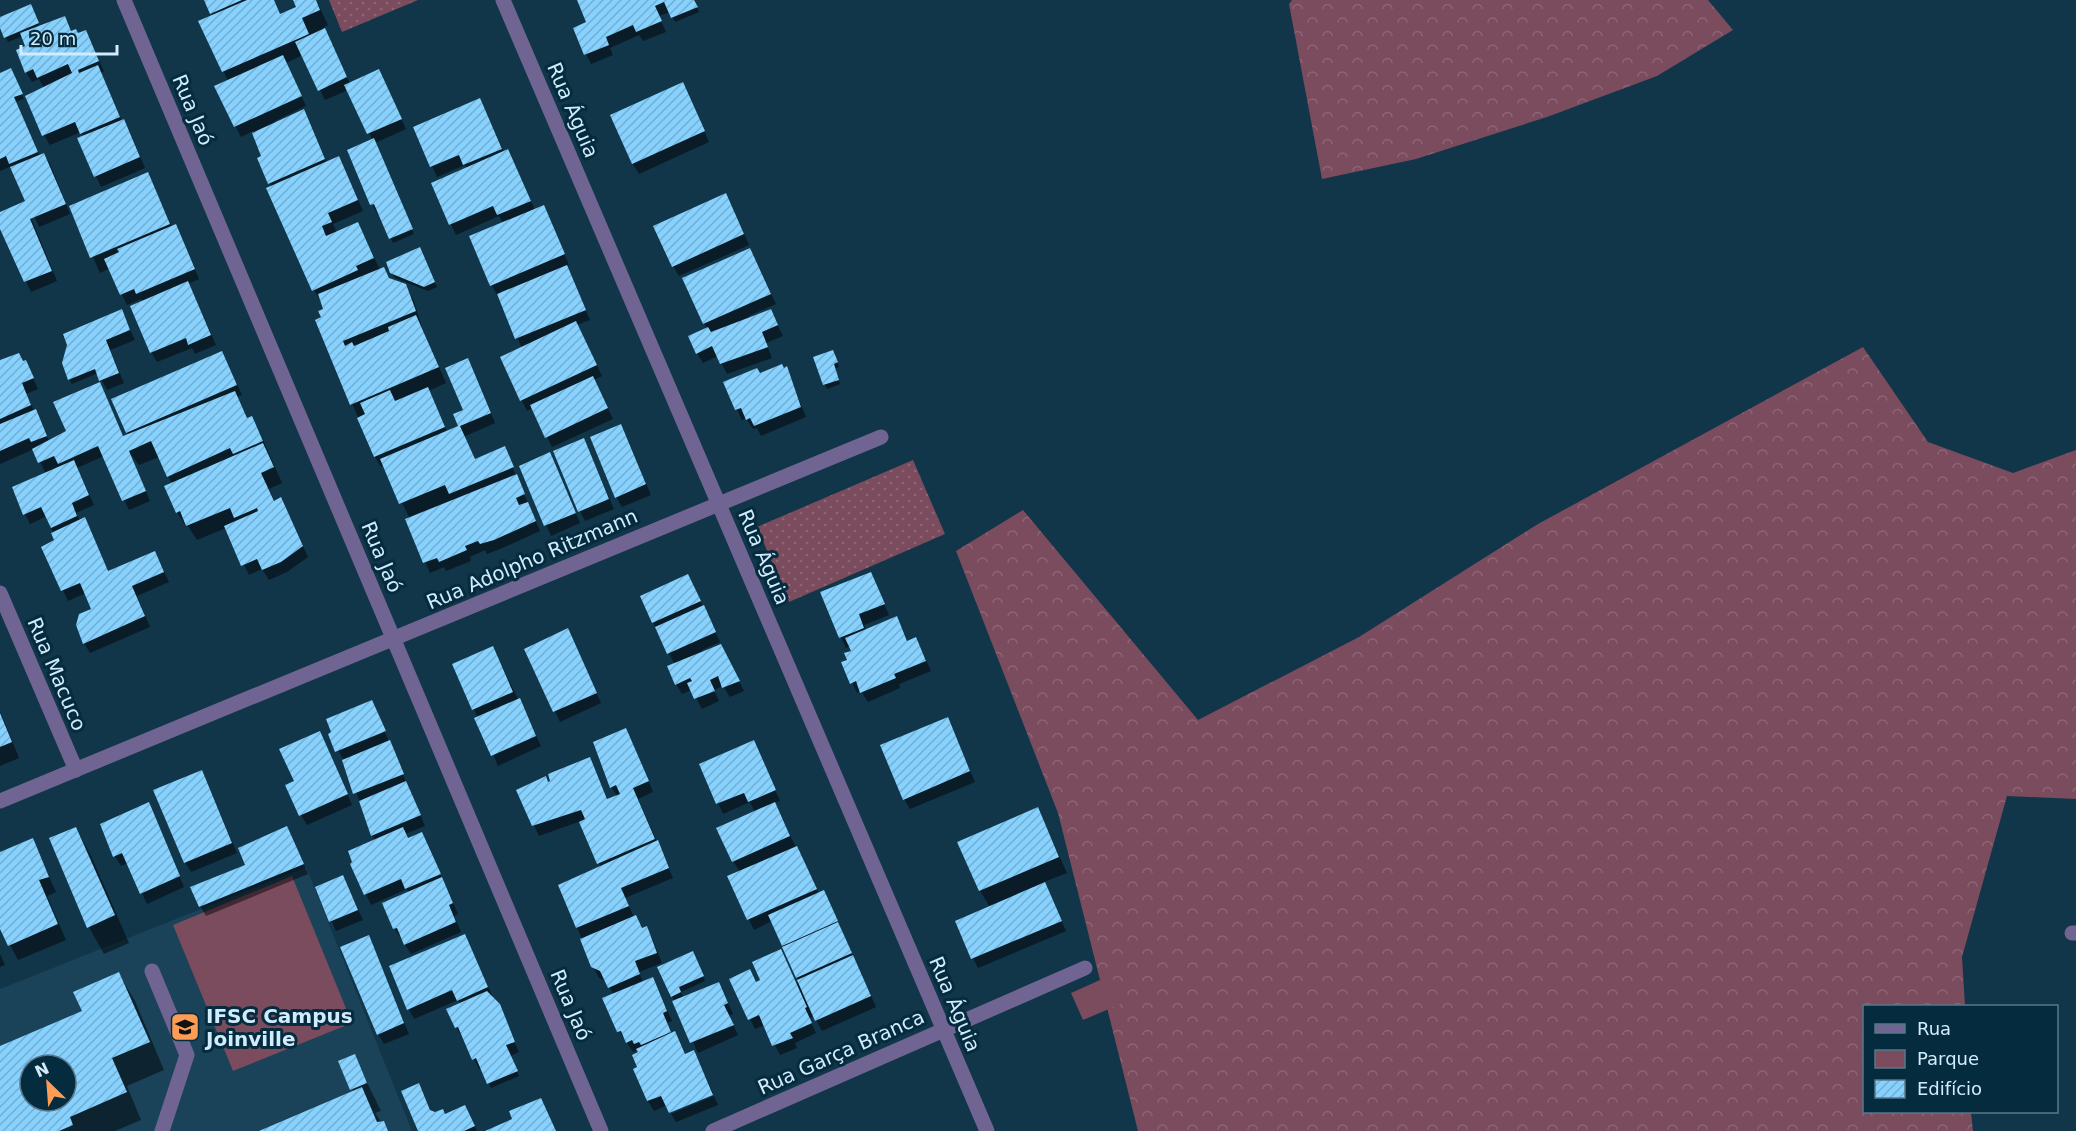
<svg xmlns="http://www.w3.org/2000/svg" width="2076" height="1131" font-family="'DejaVu Sans',sans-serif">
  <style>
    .built { fill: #1a4359; fill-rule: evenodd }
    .grass { fill: url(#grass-dots) }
    .forest { fill: url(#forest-crowns) }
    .green { fill: #7b4b5e }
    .shadow { fill: #0007; fill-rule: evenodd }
    .building { fill: url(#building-hatch); fill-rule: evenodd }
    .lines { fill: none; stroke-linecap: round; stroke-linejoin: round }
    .service { stroke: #706592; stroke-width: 15 }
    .minor { stroke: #706592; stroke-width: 15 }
    .tertiary { stroke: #706592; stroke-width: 15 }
    .labels { text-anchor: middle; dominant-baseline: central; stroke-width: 6; stroke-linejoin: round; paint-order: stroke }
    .street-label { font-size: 20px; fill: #d1ecfd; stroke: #052b3e }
    .poi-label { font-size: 20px; font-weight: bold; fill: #d1ecfd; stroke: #052b3e; text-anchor: start }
  </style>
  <defs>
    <pattern id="grass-dots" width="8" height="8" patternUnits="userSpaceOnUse" patternTransform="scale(1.5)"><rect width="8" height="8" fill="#7b4b5e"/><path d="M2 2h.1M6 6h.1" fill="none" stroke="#8d6576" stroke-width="1.8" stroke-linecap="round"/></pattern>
    <pattern id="forest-crowns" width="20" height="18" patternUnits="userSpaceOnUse" patternTransform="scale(1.5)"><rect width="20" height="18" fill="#7b4b5e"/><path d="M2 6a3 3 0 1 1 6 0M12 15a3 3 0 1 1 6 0" fill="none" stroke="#8d6576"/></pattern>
    <pattern id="building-hatch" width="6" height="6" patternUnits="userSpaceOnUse" patternTransform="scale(1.5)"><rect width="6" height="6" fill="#86d1fd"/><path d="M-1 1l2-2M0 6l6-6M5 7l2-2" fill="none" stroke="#74aed1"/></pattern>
  </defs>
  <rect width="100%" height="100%" fill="#113549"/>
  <!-- built -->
  <path class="built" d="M306,867L412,1131H0V989ZM30,1065H66V1101H30Z"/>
  <!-- grass -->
  <g class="grass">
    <path d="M329,0H418L342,32Z"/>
    <path d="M913,460L945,534L789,602L757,527Z"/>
  </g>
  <!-- forest -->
  <g class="forest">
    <path d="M1292,0H1708L1733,30L1657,76L1547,117L1416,159L1322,179L1289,4Z"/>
    <path d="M1863,347L1928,442L2013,473L2076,450V799L2007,796L1962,957L1965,1006H1864V1112H1971L1973,1131H1138L1058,813L956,551L1023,510L1198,720L1359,637L1538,524Z"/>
  </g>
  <!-- green -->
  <g class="green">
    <path d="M292,876L352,1023L233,1071L173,925Z"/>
    <path d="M1111,975L1123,1003L1083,1020L1071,993Z"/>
  </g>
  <!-- shadow -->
  <g class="shadow">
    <path d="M206,0H273L281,16L298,8L295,0H316L328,25L323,28L350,84L384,81L406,129L375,143L414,234L393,243L380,214L378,215L373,206L375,205L373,141L348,90L325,100L303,55L286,63L306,106L275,121L276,123L309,121L327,163L339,158L363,211L333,224L337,233L363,234L380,270L390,280L405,285L414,301L422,328L446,383L428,391L447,432L460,426L473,370L495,423L463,437L475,461L504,448L540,531L500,549L487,554L485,550L470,557L471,561L446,571L444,567L430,573L407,520L410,519L384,465L381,467L375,457L317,321L323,318L325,309L314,290L270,183L263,157L253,131L241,137L216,87L228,81L200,22L214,16Z"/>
    <path d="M578,0H694L699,12L675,22L670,12L659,16L666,32L643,41L639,35L610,48L613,55L591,64L586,54L588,23Z"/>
    <path d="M33,10L40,27L64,18L72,32L78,35L85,32L104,71L101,73L122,121L129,130L145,168L101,187L79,139L84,137L81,132L50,145L44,135V88L39,79L32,82L26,72L27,47L23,36L8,42L0,25V19Z"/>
    <path d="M0,75H13L24,99L15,102L40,156L44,154L50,164L70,214L39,227L12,166L0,171Z"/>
    <path d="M688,94L709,142L639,174L633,164Z"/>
    <path d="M485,110L504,152L513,161L535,210L549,217L569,265L566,266L590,320L577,325L602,376L594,380L613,419L552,447L533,408L527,411L522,401L502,357L522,348L492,285L503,223L499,216L456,235L432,183L467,168L465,165L437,177L415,128Z"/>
    <path d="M147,173L172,227L181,236L199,279L188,284L216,345L195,354L192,348L157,362L151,352L143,302L141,299L127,305L110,268L100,273L71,207Z"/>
    <path d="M731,205L749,245L679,276L673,266Z"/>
    <path d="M27,208L57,281L31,292L0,225V213Z"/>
    <path d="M750,249L776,304L749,316L751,319L770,310L783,336L766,343L772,358L727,374L718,356L703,363L697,353L707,329L684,279Z"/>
    <path d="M422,254L437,287L428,291L395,278L392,273Z"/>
    <path d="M121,311L135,340L110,350L124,383L107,390L98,373L72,384L69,379Z"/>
    <path d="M222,353L242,395L237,397L248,420L251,418L260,433L282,483L269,489L275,502L286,509L308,557L287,572L269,580L262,569L249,575L226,528L197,540L188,526L186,527L177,512L172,484L159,457L139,465L130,453L150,501L129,510L104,456L77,468L94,505L76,513L108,573L155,553L169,582L137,596L150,627L90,653L84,643L93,609L86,593L68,601L43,548L56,541L47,516L30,524L25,514L46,474L34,449L0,464V362H26L38,389L26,394L49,441L129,435L127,432Z"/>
    <path d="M835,356L839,367L835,369L840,384L827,389L815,358Z"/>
    <path d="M786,368L806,417L761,436L757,428L753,429L746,418L742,420L725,383Z"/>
    <path d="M626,435L651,495L622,507L616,497Z"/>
    <path d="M584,440L614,509L585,521L580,511Z"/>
    <path d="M550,454L580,523L551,536L521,466Z"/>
    <path d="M870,574L889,615L864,625L866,631L902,628L908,642L916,639L931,671L899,684L900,688L868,702L861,691L857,693L843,663L848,660L853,651L851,646L846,648L841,638L822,593Z"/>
    <path d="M688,576L720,642L702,650L703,653L726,656L744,691L730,697L723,686L714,690L719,701L702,709L692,690L682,694L676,684L675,665L653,622Z"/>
    <path d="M573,640L601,703L560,722L526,649Z"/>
    <path d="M498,658L541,746L498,766L474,709Z"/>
    <path d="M372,702L425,826L405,834L409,840L422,834L427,844L458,914L454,916L461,932L411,954L395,929L384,904L409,893L407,889L371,905L352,864L375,841L344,761L330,735Z"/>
    <path d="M0,711L19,758L0,766Z"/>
    <path d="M947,719L975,782L910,809L904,799Z"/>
    <path d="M631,740L653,792L638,799L673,878L625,898L634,917H636L643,929L646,928L652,938L662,963L639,972L643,982L658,989L672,1021L667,1023L672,1034L675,1033L686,1055L699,1062L713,1093L670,1111L667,1105L654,1111L648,1101L635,1070L639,1068L640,1053L638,1050L633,1052L619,1031L614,995L606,981L599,978L593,967L577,927L601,867L581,821L539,836L518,790L549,783L590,759L608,800L617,796L611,787Z"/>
    <path d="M754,742L780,801L774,803L819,894L823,892L829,902L876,1007L822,1031L814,1016L809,1018L816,1033L795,1043L797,1048L780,1055L765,1025L755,1029L750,1019L756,983L786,961L797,984L799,981L772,921L754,930L729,877L740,872L733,861L755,812L750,802L723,814L701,764Z"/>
    <path d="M325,743L352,805L307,825L301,815L296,781Z"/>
    <path d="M202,771L237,853L191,872L185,862Z"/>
    <path d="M148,804L184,887L147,904L128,863L121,866L115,856L102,825Z"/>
    <path d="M1038,809L1067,873L1044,882L1066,931L978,968L973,958L990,907L980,891Z"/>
    <path d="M76,828L91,856L129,943L104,954L89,927Z"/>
    <path d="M292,838L308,874L206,916L200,906L247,865Z"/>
    <path d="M32,840L56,892L47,896L66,940L18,960L0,925V853Z"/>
    <path d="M343,877L363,920L336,931L317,888Z"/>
    <path d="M464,936L519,1052L510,1056L519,1076L491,1088L482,1068L479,1069L474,1059L464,1036L462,1037L456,1027L461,1004L458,1000L414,1019L409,1009Z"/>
    <path d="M0,954L5,965L0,967Z"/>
    <path d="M695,958L705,981L681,992L683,998L719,984L733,1014L729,1016L738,1035L698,1053L672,996Z"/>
    <path d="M119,974L135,1001L164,1070L127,1086L141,1120L115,1131H0V1048L84,1012ZM30,1065H66V1101H30Z"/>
    <path d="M385,978L409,1034L384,1044L378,1034Z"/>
    <path d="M354,1056L381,1111L375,1113L388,1131H263L353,1093Z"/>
    <path d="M424,1095L431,1112L470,1117L477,1131H420Z"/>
    <path d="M714,1096L718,1105L676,1122L671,1114Z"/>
  </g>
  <!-- building -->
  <g class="building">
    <path d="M204,0H242L210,14Z"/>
    <path d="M247,0H274L280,14L296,7L293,0H316L320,10L302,18L309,34L222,72L198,21Z"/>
    <path d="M577,0H694L698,7L671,18L664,2L655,6L662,21L636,32L633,25L606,37L609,45L584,55L573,28L586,22Z"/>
    <path d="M31,4L39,23L4,38L0,28V17Z"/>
    <path d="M65,16L71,31L76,29L78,33L86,30L99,61L78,70L79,73L98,65L120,117L80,134L75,122L42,136L25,96L72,73L68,64L37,78L33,69L25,73L16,50L25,46L20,33Z"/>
    <path d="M325,28L347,77L318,91L295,42Z"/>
    <path d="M283,55L302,96L234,127L214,86Z"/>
    <path d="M11,68L23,94L14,97L38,152L9,164L6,156L0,159V73Z"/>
    <path d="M379,69L402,119L367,134L344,85Z"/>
    <path d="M683,82L705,131L632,164L610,115Z"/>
    <path d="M480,98L502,149L463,165L459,155L430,167L413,127Z"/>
    <path d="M304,109L325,159L268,184L257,158L261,156L252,133Z"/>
    <path d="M124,119L140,157L94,177L77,138Z"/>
    <path d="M374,138L413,229L389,239L374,204L370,205L347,150Z"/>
    <path d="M508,149L531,201L497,215L493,206L449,225L431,183Z"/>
    <path d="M44,153L66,204L30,219L52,271L24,282L0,229V212L25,201L10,167Z"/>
    <path d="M339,156L358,200L328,213L332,222L322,226L326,236L358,222L374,258L356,266L358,270L312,291L266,188Z"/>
    <path d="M148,172L170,224L90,258L69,206Z"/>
    <path d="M726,193L744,234L672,267L653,226Z"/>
    <path d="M544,205L565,254L490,286L469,236Z"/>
    <path d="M176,224L195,269L136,294L134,289L120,295L104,259L119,252L117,249Z"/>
    <path d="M420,247L435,282L424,287L390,273L386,262Z"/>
    <path d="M750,248L771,294L703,324L682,278Z"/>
    <path d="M567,265L586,310L515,339L497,294Z"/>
    <path d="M384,267L389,278L406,284L416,311L343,341L345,346L352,342L354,346L389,331L388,327L416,315L439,367L350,405L315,320L321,317L318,311L323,309L318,294Z"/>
    <path d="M188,281L211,335L188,345L186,338L150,353L130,306Z"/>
    <path d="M122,309L130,330L106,340L119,373L99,381L95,369L68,380L62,363L67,345L63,334Z"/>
    <path d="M771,309L778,325L762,332L768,347L720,364L712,346L696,354L688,336L708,327L711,332Z"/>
    <path d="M576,321L597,365L520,401L500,357Z"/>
    <path d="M833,350L838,362L834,364L839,380L823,385L813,357Z"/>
    <path d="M222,351L237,385L126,433L111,399Z"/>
    <path d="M19,353L23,361L26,360L34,378L22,383L31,405L0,419V360Z"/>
    <path d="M468,358L491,413L460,426L475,459L505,446L514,467L449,494L445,485L399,504L380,459L458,426L453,414L463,410L445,368Z"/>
    <path d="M782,364L784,368L787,366L801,407L754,426L750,418L746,420L741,408L735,410L723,382L757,368L760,373Z"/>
    <path d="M593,376L608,408L545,438L530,405Z"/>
    <path d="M100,382L123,436L235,391L247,418L252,416L263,441L233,454L230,448L167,477L151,441L129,451L146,491L122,501L98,446L58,464L54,456L38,463L32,449L66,431L53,402Z"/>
    <path d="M428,387L445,427L374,457L357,418L365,414L360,403L390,390L395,401Z"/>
    <path d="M36,409L47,436L31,442L29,438L0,451V424Z"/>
    <path d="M621,424L646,484L615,498L590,437Z"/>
    <path d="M584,438L609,499L578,512L553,451Z"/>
    <path d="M263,443L274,467L261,473L274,501L281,497L303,546L281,562L262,570L257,559L241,566L224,526L258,511L257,508L234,518L230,508L186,526L180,511L176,513L164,486Z"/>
    <path d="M550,452L576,513L544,526L519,466Z"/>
    <path d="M74,460L89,495L72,503L77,516L51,528L41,507L23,515L12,487Z"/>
    <path d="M517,474L525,494L516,498L519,505L528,502L536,521L494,540L480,544L478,541L465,546L467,550L439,562L437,558L423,563L405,519Z"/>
    <path d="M85,517L108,571L155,551L164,572L132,586L145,616L83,644L76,625L79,614L91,609L80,583L61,591L41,547L54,540L51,533Z"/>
    <path d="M871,572L885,604L859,614L864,628L839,638L820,592Z"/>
    <path d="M688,574L701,601L652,623L640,596Z"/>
    <path d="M704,605L716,632L667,654L655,627Z"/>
    <path d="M897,616L907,641L916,637L926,661L894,674L896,678L860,693L856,681L850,684L841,662L847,660L844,653L851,651L845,638Z"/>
    <path d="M568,628L597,693L553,712L524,649Z"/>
    <path d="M721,644L740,681L722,688L718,676L710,680L715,691L694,699L687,683L692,681L690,678L675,685L667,666Z"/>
    <path d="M493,646L513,692L472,710L452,664Z"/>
    <path d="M520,698L536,736L491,756L474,718Z"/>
    <path d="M372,700L386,731L335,752L328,734L331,732L326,719Z"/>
    <path d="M0,713L12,742L0,747Z"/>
    <path d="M948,717L970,771L903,800L880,745Z"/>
    <path d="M626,728L649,781L633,788L655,839L597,864L579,822L585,819L581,810L532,826L516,790L546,776L548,782L550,781L548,774L590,757L607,799L620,794L616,785L610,788L593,742Z"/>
    <path d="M320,731L348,794L299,816L285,785L294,781L279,749Z"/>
    <path d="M390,740L404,774L353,794L342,760Z"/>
    <path d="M754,740L776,790L748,802L744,793L716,804L699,764Z"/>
    <path d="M202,770L232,843L184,863L153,790Z"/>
    <path d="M406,781L421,815L371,836L359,801Z"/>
    <path d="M149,802L180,876L140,894L122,853L113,857L100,824Z"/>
    <path d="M775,802L790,836L732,862L716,828Z"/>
    <path d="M1038,807L1059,857L979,891L957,842Z"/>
    <path d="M287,826L304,864L199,907L190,887L245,865L238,848Z"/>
    <path d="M76,827L115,915L87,928L49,838Z"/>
    <path d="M403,827L408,838L422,832L441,874L405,889L401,879L364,895L350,864L352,862L348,851Z"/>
    <path d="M33,838L49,877L39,880L58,924L8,946L0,929V852Z"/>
    <path d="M658,840L669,868L621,888L629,906L576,928L558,885Z"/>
    <path d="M797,846L817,889L747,920L727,876Z"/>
    <path d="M343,875L358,910L329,922L315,887Z"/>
    <path d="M442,877L453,903L449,905L456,922L404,945L397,928L393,929L382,903Z"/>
    <path d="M1045,882L1062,921L971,959L955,921Z"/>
    <path d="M824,890L838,921L782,946L768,915Z"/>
    <path d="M636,915L642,928L647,926L657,953L635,961L640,974L608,988L600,971L591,967L580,939Z"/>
    <path d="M838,922L852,953L796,978L782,947Z"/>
    <path d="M465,934L488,987L457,1001L452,990L407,1010L389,966Z"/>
    <path d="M369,935L404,1023L377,1035L340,947Z"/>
    <path d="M781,949L807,1007L805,1008L812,1023L790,1033L793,1038L772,1046L759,1015L748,1020L729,979L750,969L756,982L760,980L752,962Z"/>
    <path d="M693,951L704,976L679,987L681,992L671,997L657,967Z"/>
    <path d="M853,955L871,996L815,1021L797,980Z"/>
    <path d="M119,972L150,1042L112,1058L127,1092L70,1117L73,1125L59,1131H0V1046L82,1011L73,992ZM30,1065H66V1101H30Z"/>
    <path d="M653,977L667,1011L663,1013L671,1032L641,1045L639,1042L634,1044L632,1040L626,1043L621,1031L617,1032L602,998Z"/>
    <path d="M719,982L728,1003L724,1005L734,1025L690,1043L672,1001Z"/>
    <path d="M487,991L500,1004L515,1042L506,1045L518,1071L487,1084L476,1058L472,1060L458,1027L455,1028L446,1009Z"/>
    <path d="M675,1031L685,1054L694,1050L713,1095L669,1113L661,1096L647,1101L633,1069L637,1067L632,1055L638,1052L636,1049Z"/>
    <path d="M355,1054L367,1083L350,1090L338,1061Z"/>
    <path d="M419,1083L430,1110L435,1112L443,1109L445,1114L465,1105L475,1126L464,1131H418L401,1091Z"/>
    <path d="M362,1087L377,1122L384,1121L388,1131H259Z"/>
    <path d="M541,1098L556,1131H485L512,1119L509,1111Z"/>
  </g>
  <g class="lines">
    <!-- service -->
    <path class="service" d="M152,971L187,1055L162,1131"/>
    <!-- minor -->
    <g class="minor">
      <path d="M124,0L601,1131"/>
      <path d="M0,593L76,770"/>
      <path d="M0,801L881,437"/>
      <path d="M2072,933H2076"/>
      <path d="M713,1131L1085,968"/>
    </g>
    <!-- tertiary -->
    <path class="tertiary" d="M503,0L987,1131"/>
  </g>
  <!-- icons -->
  <defs>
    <g id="university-square" transform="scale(1.5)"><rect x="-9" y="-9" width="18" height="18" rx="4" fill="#fd9d55" stroke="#052b3e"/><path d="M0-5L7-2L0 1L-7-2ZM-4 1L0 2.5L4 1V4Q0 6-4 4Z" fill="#111"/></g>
  </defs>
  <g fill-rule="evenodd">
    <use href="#university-square" x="185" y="1027"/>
  </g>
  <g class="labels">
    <!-- street labels -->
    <g class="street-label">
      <text transform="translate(193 110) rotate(67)">Rua Jaó</text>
      <text transform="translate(573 110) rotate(67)">Rua Águia</text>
      <text transform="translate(382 557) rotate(67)">Rua Jaó</text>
      <text transform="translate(764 557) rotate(67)">Rua Águia</text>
      <text transform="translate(532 559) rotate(-23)">Rua Adolpho Ritzmann</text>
      <text transform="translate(57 674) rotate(67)">Rua Macuco</text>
      <text transform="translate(955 1004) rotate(67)">Rua Águia</text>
      <text transform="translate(571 1005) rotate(67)">Rua Jaó</text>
      <text transform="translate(841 1052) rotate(-24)">Rua Garça Branca</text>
    </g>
    <!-- poi labels -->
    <g class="poi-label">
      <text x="206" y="1016">IFSC Campus<tspan x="206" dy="23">Joinville</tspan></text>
    </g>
  </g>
  <!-- legend -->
  <rect x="1863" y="1005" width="195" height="108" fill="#052b3e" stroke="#57788a" stroke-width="1.5"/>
  <rect x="1875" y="1024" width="30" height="9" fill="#706592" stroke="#57788a" stroke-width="1.5"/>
  <text x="1917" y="1035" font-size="18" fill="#d1ecfd">Rua</text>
  <rect x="1875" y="1050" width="30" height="18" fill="#7b4b5e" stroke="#57788a" stroke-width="1.5"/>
  <text x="1917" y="1065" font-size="18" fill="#d1ecfd">Parque</text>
  <rect x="1875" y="1080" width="30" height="18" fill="url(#building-hatch)" stroke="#57788a" stroke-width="1.5"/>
  <text x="1917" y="1095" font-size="18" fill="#d1ecfd">Edifício</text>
  <!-- north arrow -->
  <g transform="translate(48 1083) rotate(335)"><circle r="28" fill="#052b3e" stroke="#57788a" stroke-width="1.5"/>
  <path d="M0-4.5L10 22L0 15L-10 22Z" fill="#fd9d55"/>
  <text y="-9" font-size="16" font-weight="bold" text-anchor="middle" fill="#d1ecfd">N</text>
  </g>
  <!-- scale -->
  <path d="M21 45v9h96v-9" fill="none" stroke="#d1ecfd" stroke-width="3"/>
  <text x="30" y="45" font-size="18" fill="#d1ecfd" stroke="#052b3e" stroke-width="4.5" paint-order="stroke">20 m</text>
</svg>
